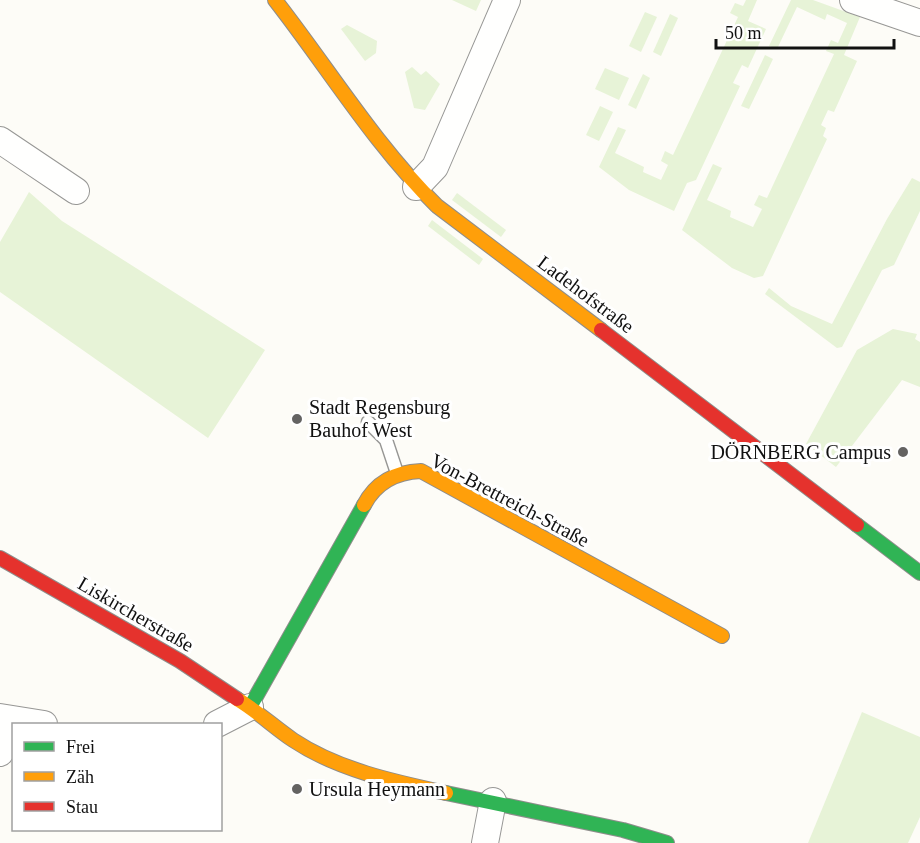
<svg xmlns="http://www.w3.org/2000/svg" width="920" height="843" font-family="'Times New Roman',serif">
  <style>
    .green { fill: #e7f3d7 }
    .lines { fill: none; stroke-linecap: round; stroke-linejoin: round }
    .lane-casing { stroke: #979795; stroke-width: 15 }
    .street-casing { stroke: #979795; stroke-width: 28 }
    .fast-casing { stroke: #8e8d8b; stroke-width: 16 }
    .slow-casing { stroke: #8e8d8b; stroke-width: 16 }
    .jam-casing { stroke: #8e8d8b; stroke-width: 16 }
    .lane { stroke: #fffffe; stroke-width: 12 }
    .street { stroke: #fffffe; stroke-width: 26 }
    .fast { stroke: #30b455; stroke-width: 14 }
    .slow { stroke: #ff9f0a; stroke-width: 14 }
    .jam { stroke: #e5322d; stroke-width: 14 }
    .poi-dot { fill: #646362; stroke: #fff; stroke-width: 2 }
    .labels { text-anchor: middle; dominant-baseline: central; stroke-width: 6; stroke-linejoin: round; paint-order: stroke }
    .street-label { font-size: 20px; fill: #111; stroke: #fff }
    .poi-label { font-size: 20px; fill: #111; stroke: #fff; text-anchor: start }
  </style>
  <rect width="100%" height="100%" fill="#fdfcf7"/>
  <!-- green -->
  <g class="green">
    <path d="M452,0H481L476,11Z"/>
    <path d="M746,0H757L748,21L766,29L748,68L742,65L733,83L740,86L696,180L687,183L674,211L629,190L599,167L618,127L626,130L615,153L644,167L643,172L661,180L668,165L661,161L665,151L673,155L738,17L730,13L735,3L743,6Z"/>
    <path d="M791,0H813L860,17L844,55L857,61L834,112L828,110L821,125L826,128L823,136L827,139L763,276L754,278L732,268L682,230L713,164L722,168L707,200L731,211L730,217L753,227L762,209L754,205L759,195L767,198L834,54L826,51L831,40L838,43L847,23L827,14L825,20L797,7L777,49L769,46Z"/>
    <path d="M645,12L657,17L641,52L629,46Z"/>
    <path d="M670,14L678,18L661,56L653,52Z"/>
    <path d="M347,25L377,41L376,53L365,61L341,29Z"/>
    <path d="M765,55L773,59L749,109L741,106Z"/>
    <path d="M412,67L421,75L426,71L440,84L425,110L414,108L405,72Z"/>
    <path d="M605,68L629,78L619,100L595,89Z"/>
    <path d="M643,74L650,78L636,109L628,105Z"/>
    <path d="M600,106L613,112L599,141L586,135Z"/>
    <path d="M912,178L920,182V211L894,265L882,270L842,347L837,348L765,294L769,288L791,306L832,324L887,219Z"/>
    <path d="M29,192L62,221L265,350L208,438L0,292V242Z"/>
    <path d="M457,193L506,230L501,237L452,200Z"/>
    <path d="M432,220L483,259L479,265L428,226Z"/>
    <path d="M893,329L917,334L915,339L920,342V387L902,380L836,467L806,444L857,350Z"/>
    <path d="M862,712L920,737V817L908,843H808Z"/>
  </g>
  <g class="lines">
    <!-- lane casing -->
    <g class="lane-casing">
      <path id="lane" d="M368,422L386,440L397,473"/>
    </g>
    <!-- street casing -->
    <g class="street-casing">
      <g id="street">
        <path d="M853,0L920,23"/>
        <path d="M0,140L76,191"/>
        <path d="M416,187L435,167L507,0"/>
        <path d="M0,717L44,724"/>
        <path d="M217,724L250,707"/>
        <path d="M0,753L14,731"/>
        <path d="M485,843L493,801"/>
      </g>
    </g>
    <!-- fast casing -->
    <g class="fast-casing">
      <g id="fast">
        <path d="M857,525L920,573"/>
        <path d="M250,707L364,505"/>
        <path d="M446,793L623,830L667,843"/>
      </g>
    </g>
    <!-- slow casing -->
    <g class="slow-casing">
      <g id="slow">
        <path d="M275,0C329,69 374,144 437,206L601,330"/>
        <path d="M364,505C376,482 396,472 421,471L722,636"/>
        <path d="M237,699C257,711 274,727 293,740C338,770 395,782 446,793"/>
      </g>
    </g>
    <!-- jam casing -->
    <g class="jam-casing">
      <g id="jam">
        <path d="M601,330L857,525"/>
        <path d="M0,558L180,661L237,699"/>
      </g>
    </g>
    <!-- lane -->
    <use href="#lane" class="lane"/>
    <!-- street -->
    <use href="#street" class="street"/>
    <!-- fast -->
    <use href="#fast" class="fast"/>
    <!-- slow -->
    <use href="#slow" class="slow"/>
    <!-- jam -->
    <use href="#jam" class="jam"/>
  </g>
  <!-- markers -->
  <g class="poi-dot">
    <circle cx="297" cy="419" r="6"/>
    <circle cx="903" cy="452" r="6"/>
    <circle cx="297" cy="789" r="6"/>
  </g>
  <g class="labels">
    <!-- street labels -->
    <g class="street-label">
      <text transform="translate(586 294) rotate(37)">Ladehofstraße</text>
      <text transform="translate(510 500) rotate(28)">Von-Brettreich-Straße</text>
      <text transform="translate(136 614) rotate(30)">Liskircherstraße</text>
    </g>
    <!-- poi labels -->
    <g class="poi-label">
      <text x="309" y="407">Stadt Regensburg<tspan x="309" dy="23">Bauhof West</tspan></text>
      <text x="891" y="452" text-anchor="end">DÖRNBERG Campus</text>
      <text x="309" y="789">Ursula Heymann</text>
    </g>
  </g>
  <!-- legend -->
  <rect x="12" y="723" width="210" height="108" fill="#ffffff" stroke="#a0a0a0" stroke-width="1.5"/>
  <rect x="24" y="742" width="30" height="9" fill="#30b455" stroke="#a0a0a0" stroke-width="1.5"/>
  <text x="66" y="753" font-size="18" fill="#111111">Frei</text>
  <rect x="24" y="772" width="30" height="9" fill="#ff9f0a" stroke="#a0a0a0" stroke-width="1.5"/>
  <text x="66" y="783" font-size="18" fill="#111111">Zäh</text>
  <rect x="24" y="802" width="30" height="9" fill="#e5322d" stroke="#a0a0a0" stroke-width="1.5"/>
  <text x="66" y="813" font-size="18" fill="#111111">Stau</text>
  <!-- scale -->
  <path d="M716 39v9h178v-9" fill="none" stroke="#111111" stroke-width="3"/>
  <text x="725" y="39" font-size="18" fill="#111111" stroke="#ffffff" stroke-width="4.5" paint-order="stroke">50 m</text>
</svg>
